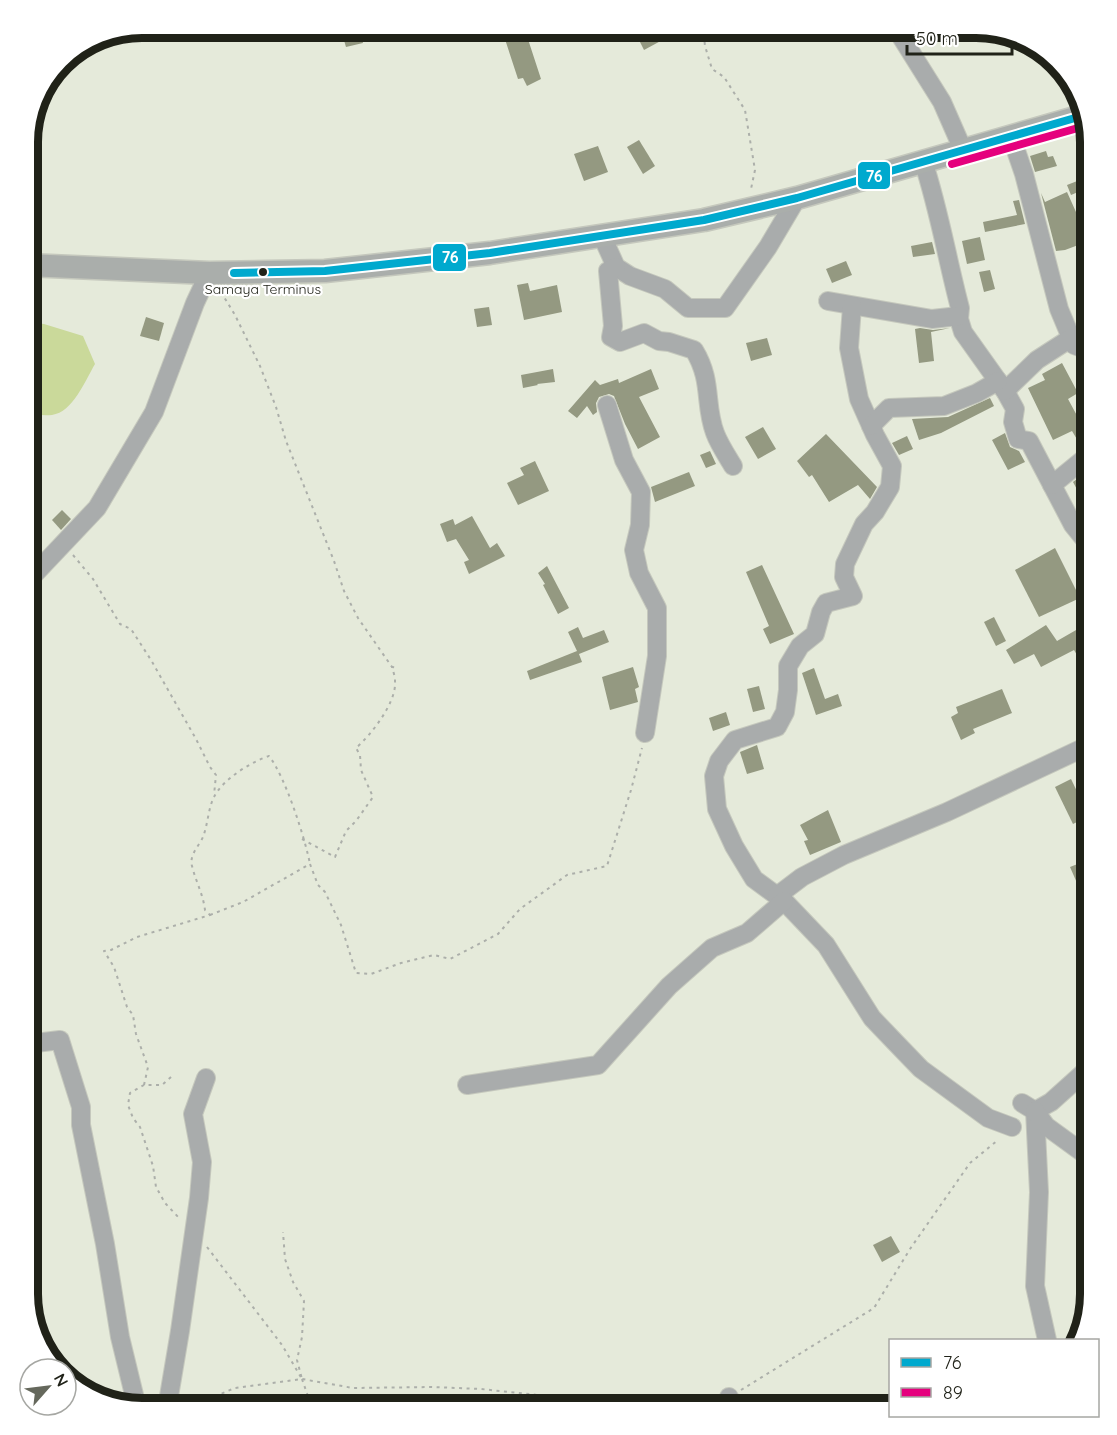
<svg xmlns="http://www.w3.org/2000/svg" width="1117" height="1435" font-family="Quicksand,sans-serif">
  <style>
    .water { fill: #cad99a }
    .building { fill: #949981 }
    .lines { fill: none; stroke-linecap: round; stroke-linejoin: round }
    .minor-casing { stroke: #c5c8bd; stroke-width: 20 }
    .major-casing { stroke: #c5c8bd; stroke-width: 25 }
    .path { stroke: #acafaa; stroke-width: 2; stroke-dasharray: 3 4.5; stroke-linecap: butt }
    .minor { stroke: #a9acac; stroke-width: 18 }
    .major { stroke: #aaaeab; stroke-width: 22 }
    .bus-1-casing { stroke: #fff; stroke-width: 12 }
    .bus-2-casing { stroke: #fff; stroke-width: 12 }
    .bus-1 { stroke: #00a9ce; stroke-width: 8 }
    .bus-2 { stroke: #e5007d; stroke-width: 8 }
    .bus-dot { fill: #202218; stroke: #fff; stroke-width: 2 }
    .labels { text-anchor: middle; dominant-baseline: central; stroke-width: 4.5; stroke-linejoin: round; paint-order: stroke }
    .bus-label { font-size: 14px; fill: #202218; stroke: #fff }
    .rim { fill: none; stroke: #202218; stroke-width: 8 }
    .line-badge { stroke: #fff; stroke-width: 2 }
    .badge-label { font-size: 16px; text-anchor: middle; font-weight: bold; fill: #fff }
  </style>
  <rect width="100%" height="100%" fill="#e5eada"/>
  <!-- water -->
  <path class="water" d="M27,322L44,324L83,336L95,364C85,381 73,412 52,415C43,416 36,414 27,416Z"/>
  <!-- building -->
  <g class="building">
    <path d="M340,27H359L363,43L346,47Z"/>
    <path d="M511,27H524L541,79L527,86L523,78L518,79L502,30Z"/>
    <path d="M649,27H663L668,37L644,50L636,34Z"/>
    <path d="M639,140L655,166L643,174L627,147Z"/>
    <path d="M598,146L608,172L584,181L574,154Z"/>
    <path d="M1046,151L1048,157L1053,156L1057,166L1035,172L1030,156Z"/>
    <path d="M1090,176V187L1071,195L1067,185Z"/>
    <path d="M1067,192L1089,241L1065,250L1056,251L1041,193L1045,202Z"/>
    <path d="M1019,200L1025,224L985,232L983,222L1017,215L1013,201Z"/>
    <path d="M980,237L985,260L967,264L962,241Z"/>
    <path d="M932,242L935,254L913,257L911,246Z"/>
    <path d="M846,261L852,275L832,283L826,269Z"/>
    <path d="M990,270L995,289L984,292L979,272Z"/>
    <path d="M528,283L530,291L557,285L562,312L524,320L517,285Z"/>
    <path d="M489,307L492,325L477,327L474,309Z"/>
    <path d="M146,317L164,323L159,341L140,336Z"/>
    <path d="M920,328L933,330L950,328L931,332L934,361L919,363L915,329Z"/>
    <path d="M767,338L772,355L751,361L746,343Z"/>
    <path d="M1062,363L1078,393L1068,399L1088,436L1078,441L1072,431L1053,440L1028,388L1045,380L1042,374Z"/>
    <path d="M553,369L555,382L537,384L538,385L523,388L521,375Z"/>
    <path d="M651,369L659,389L639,397L660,437L638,449L625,424L614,396L609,394L599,397L596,403L597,412L593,415L587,406L577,418L568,411L595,380L600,385L618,379L619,383Z"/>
    <path d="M990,398L994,406L941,433L919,440L912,419L948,417Z"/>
    <path d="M763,427L776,449L758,459L745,437Z"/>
    <path d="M1005,433L1010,447L1019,451L1025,462L1008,470L992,440Z"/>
    <path d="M826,434L877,487L870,499L858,485L829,502L812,475L809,477L797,461Z"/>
    <path d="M907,436L913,449L899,455L892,443Z"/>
    <path d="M710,451L716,464L706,468L700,455Z"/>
    <path d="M535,461L549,491L518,505L507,483L524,475L520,468Z"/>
    <path d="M1090,469V514L1073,482Z"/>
    <path d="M689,472L695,486L655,502L651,487Z"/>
    <path d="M62,510L71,519L61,530L52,520Z"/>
    <path d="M472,516L490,548L497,543L505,556L469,574L464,562L469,560L456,539L447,542L440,524L453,519L455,525Z"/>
    <path d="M1055,548L1080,598L1039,617L1015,570Z"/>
    <path d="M762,565L794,634L770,644L763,629L769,626L746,572Z"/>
    <path d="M547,566L569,608L558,614L543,585L545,584L538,573Z"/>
    <path d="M994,617L1006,641L996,646L984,622Z"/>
    <path d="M1090,622V677L1074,650L1041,667L1034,654L1014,664L1006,650L1046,625L1057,641Z"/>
    <path d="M578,627L583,638L604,630L609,642L579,654L582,662L530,680L527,671L577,651L568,632Z"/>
    <path d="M633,667L639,687L635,689L638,702L610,710L602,677Z"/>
    <path d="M814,668L825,699L838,694L842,706L816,715L802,673Z"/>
    <path d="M759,686L765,709L753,712L747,689Z"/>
    <path d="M1002,689L1012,713L973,729L975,733L961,740L951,717L958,713L956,707Z"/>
    <path d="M726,712L730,725L713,731L709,718Z"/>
    <path d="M757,745L764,769L747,774L740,752Z"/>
    <path d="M1071,779L1089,816L1073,824L1055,787Z"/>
    <path d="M828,810L841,842L810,855L804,841L808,840L800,825Z"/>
    <path d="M1085,861L1090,877L1077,883L1070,867Z"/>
    <path d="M891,1236L900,1252L882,1262L873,1245Z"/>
  </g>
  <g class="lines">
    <!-- minor casing -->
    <g class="minor-casing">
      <g id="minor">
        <path d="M895,27L942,102L963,150"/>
        <path d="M1011,136L1024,174L1059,309L1074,345L1090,351"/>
        <path d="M923,161C939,209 947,259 960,308L959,319L963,332L1005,391L1015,409L1013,422L1018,439L1029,441L1073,525L1090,546"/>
        <path d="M602,236L616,267L630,276L665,289L688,308H725L768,247L797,198"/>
        <path d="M616,267L608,271L613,326L611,337L620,342L644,333L659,341L669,342L694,350C713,381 704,404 715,433C719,444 727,456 733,466"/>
        <path d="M828,301L932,319L959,316"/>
        <path d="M852,306L849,348L859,399L875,435L892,466L890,487L875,512L864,524L845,564L844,577L853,596L826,603L821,612L815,634L800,646L788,666V690L785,712L777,727L735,740L719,761L714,776L717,809L734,846L754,879L784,901L826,945L872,1018L894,1041L921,1069L988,1118L1012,1127"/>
        <path d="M1005,391L1037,360L1071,338"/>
        <path d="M607,405L624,460L641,492L640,525L634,550L639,573L657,608V656L645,733"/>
        <path d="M871,426L889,408L944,406L977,393L998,381"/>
        <path d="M1052,485L1090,454"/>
        <path d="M27,582L97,508L154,412L195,303L209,273"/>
        <path d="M777,896L802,877L844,855L947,812L1081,749L1090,742"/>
        <path d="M27,1044L60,1040L81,1107V1125L105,1244L120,1337L137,1407"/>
        <path d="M467,1085L598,1065L669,986L712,948L747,933L784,901"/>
        <path d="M1022,1103L1035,1111L1051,1102L1090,1067"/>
        <path d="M1035,1111L1039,1192L1035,1286L1047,1340"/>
        <path d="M1035,1111L1046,1126L1090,1158"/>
        <path d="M729,1397L733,1408"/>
        <path d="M167,1408L180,1331L199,1198L202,1162L193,1114L206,1078"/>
      </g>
    </g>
    <!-- major casing -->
    <g class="major-casing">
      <path id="major" d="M27,265L209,273L325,271L490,253L704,220L797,198L1082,116"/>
    </g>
    <!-- path -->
    <g class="path">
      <path d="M703,27L705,46L712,69L724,77L745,110L755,170L751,189"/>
      <path d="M221,292L235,315L260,366L276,407L286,441L334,561L344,591L358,618L392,667"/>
      <path d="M73,555L93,579L120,624L131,629L151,660L196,739L210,767L216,775L214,795"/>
      <path d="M302,839L335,857L346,831L356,821L373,797L361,770L360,755L356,748C371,735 397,702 395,681C395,676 393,671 392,667L398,668"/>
      <path d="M210,915L243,902L310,864L318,885L325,892L341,925L356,973L371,974L401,963L434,955L450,959L498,934L520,909L567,875L607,866L631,790L642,748"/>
      <path d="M171,1077L162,1085H144L130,1093L128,1105L133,1118L140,1127L153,1166L156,1187L165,1203L180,1219"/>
      <path d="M144,1085L148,1067L136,1034L133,1015L127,1007L114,967L104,951L111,950L137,937L210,915L205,910C203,894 196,882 192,866C189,855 199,846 203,837C208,824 208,809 214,797C223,779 251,762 269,756C285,776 305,838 310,864"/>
      <path d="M207,1247L282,1345L302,1379L297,1360L302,1337L304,1301L293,1282L285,1259L283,1232"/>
      <path d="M302,1379L312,1408"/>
      <path d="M741,1390L874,1308L910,1249L970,1163L998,1140"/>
      <path d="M187,1408L235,1388L302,1379L353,1388L432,1387L481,1389L661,1408"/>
      <path d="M707,1408L715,1404"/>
    </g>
    <!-- minor -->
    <use href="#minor" class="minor"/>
    <!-- major -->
    <use href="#major" class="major"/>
    <!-- bus-1 casing -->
    <g class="bus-1-casing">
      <path id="bus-1" d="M234,273L325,271L490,253L704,220L797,198L1082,116"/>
    </g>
    <!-- bus-2 casing -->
    <g class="bus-2-casing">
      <path id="bus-2" d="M952,164L1085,126"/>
    </g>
    <!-- bus-1 -->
    <use href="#bus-1" class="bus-1"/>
    <!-- bus-2 -->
    <use href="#bus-2" class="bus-2"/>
  </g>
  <!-- markers -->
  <circle class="bus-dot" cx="263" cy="272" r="5"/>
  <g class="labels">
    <!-- bus labels -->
    <g class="bus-label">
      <text x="263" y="289">Samaya Terminus</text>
    </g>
  </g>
  <!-- crop -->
  <path d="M0 0H1117V1435H0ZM142 38H976A104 104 0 0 1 1080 142V1294A104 104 0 0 1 976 1398H142A104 104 0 0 1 38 1294V142A104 104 0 0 1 142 38Z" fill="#fff" fill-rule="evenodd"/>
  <path class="rim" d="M142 38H976A104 104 0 0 1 1080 142V1294A104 104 0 0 1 976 1398H142A104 104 0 0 1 38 1294V142A104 104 0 0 1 142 38Z"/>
  <g class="line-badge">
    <rect x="857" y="161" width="34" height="29" rx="6" fill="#00a9ce"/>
    <rect x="432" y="243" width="35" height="29" rx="6" fill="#00a9ce"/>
  </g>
  <g class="badge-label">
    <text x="874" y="182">76</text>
    <text x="450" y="263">76</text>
  </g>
  <!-- legend -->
  <rect x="889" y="1339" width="210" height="78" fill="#ffffff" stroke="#a6a7a3" stroke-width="1.5"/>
  <rect x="901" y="1358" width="30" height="9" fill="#00a9ce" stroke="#a6a7a3" stroke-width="1.5"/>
  <text x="943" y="1369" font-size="18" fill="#202218">76</text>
  <rect x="901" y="1388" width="30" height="9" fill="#e5007d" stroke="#a6a7a3" stroke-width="1.5"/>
  <text x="943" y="1399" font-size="18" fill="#202218">89</text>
  <!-- north arrow -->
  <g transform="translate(48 1387) rotate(62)"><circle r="28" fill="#ffffff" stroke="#a6a7a3" stroke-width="1.5"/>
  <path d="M0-4.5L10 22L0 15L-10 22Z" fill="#65685c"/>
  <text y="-9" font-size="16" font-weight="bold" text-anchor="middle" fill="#202218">N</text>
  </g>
  <!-- scale -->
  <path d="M907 45v9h105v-9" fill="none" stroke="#202218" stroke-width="3"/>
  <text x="916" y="45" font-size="18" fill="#202218" stroke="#ffffff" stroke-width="4.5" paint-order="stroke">50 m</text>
</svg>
